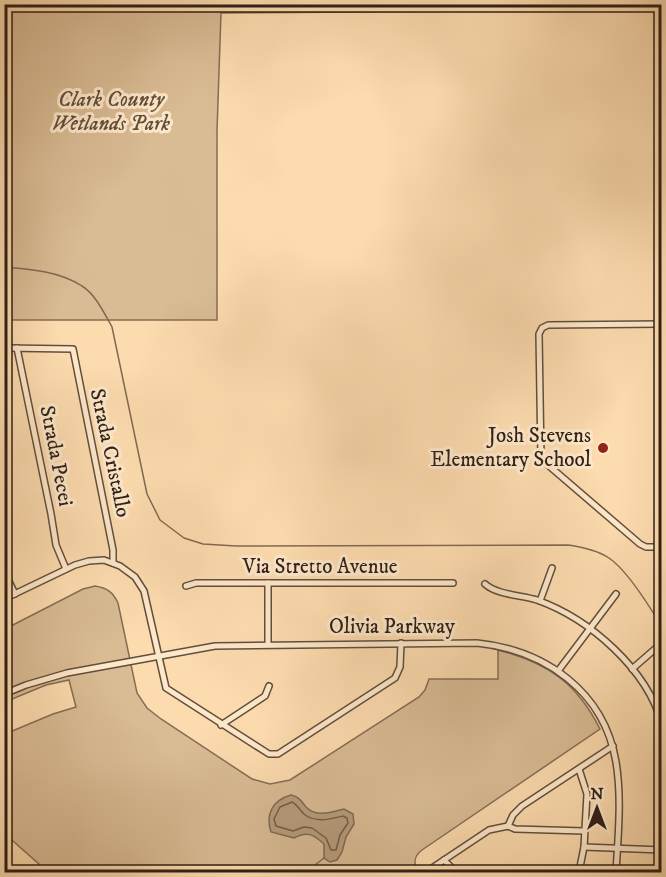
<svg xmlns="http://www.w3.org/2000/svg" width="666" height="877" font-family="'IM FELL DW Pica',serif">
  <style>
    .green { fill: #d9bb94; stroke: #846d56; stroke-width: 1.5 }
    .water { fill: #b69b7b; stroke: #806953; stroke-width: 1.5 }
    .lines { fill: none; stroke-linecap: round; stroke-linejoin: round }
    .shore { stroke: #725d49; stroke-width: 1.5 }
    .stream { stroke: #806953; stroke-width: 1.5 }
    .minor-casing { stroke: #624e3d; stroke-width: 8 }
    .minor { stroke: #fde8ca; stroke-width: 5 }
    .poi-dot { fill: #8f2418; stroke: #fde8ca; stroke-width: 2 }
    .labels { text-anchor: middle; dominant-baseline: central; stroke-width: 6; stroke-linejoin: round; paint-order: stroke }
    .park-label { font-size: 21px; font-style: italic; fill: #624e3c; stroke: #fde8ca }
    .poi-label { font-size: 21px; fill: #2f1f17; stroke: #fde8ca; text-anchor: end }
    .street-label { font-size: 21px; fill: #2f1f17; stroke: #fde8ca }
  </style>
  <rect width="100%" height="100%" fill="#fcdbae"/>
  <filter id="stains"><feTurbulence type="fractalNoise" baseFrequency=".00333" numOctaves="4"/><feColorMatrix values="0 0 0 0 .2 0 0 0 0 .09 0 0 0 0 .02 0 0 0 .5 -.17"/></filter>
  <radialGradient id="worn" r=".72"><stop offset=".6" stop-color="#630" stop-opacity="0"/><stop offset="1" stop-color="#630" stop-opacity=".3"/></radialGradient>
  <!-- green -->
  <g class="green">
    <path d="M661,4V10L221,13L217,131V320H5V5Z"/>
    <path d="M95,586C107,588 113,592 118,603L137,693L147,708L161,719L252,779L270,784L290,780L419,697L425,690L429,679H498V650C548,663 577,683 600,729L422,850C414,856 413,864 419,872H48L5,834V734L53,714L76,707L69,680L46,685L5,702V629L83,589Z"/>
  </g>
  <!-- water -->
  <path class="water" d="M291,795C300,797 301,801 306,807C316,818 332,812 344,809L353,814L354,824L346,837L342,852L337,860L330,862L324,858V844C313,834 307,831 294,838L271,832C265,814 273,800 291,795Z"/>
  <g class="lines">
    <!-- shore -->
    <path class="shore" d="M292,802C298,805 300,811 305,815C317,823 331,819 343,816L347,818L348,823L340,835L336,850H331L326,838L312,828L304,827L293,831L276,826L274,819L280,807Z"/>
    <!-- stream -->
    <g class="stream">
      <path d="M4,267C29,269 60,271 82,286C96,295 104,313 112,327L147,494L160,520L184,538L203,544L236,546L568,545C582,547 597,550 609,558C627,570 650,607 662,627"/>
      <path d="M306,872L324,858"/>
    </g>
    <!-- minor casing -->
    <g class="minor-casing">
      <g id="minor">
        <path d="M662,324L548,325L542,328L539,334L541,459L640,544L646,547H662"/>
        <path d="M4,348L73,349L113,550V563"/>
        <path d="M17,348L51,514L56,545L66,569"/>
        <path d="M4,571L15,594"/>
        <path d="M268,583V644"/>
        <path d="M485,584C497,595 521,595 537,600C590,619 647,669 662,724"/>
        <path d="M186,586L196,583H453"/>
        <path d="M4,599L75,565L89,561L104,560L120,566L135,577L144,591L166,688L269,754H278L395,678L400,667L401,643"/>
        <path d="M540,601L552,568"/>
        <path d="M632,669L655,649"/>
        <path d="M558,671L616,594"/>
        <path d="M4,694L26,685L67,673L215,646L477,643C545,650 604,691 616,762C622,798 618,837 616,872"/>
        <path d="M221,725L265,696L269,686"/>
        <path d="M579,769L587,794L584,847L579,872"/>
        <path d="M508,826L513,815L522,806L613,746"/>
        <path d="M508,826L515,829L584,831"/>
        <path d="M584,847L662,850"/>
        <path d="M444,860L456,872"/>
        <path d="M4,872H5"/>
        <path d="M426,872L489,830L508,826"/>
        <path d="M505,872L524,870L579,872"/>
      </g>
    </g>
    <!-- minor -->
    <use href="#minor" class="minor"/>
  </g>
  <!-- markers -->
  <circle class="poi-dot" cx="603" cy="448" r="6"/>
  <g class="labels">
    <!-- park labels -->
    <g class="park-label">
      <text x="111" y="100">Clark County<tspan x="111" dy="24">Wetlands Park</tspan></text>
    </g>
    <!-- poi labels -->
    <g class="poi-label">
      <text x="591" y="436">Josh Stevens<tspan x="591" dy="24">Elementary School</tspan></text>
    </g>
    <!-- street labels -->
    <g class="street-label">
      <text transform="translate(110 453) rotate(78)">Strada Cristallo</text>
      <text transform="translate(56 456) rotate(79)">Strada Pecei</text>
      <text x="320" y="567">Via Stretto Avenue</text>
      <text x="392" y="627">Olivia Parkway</text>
    </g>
  </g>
  <!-- margin -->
  <rect width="666" height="877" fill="none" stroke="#fcdbae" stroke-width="24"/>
  <rect x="6" y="6" width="654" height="865" fill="none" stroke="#2f1f17" stroke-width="3"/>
  <rect x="12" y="12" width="642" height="853" fill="none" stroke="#2f1f17" stroke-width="1.5"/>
  <!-- north arrow -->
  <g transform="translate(597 808)" stroke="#fde8ca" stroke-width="4.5" paint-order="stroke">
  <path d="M0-4.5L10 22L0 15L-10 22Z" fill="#2f1f17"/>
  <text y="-9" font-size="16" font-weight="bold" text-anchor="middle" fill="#2f1f17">N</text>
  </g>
  <rect width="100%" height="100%" filter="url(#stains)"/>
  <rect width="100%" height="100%" fill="url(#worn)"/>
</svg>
